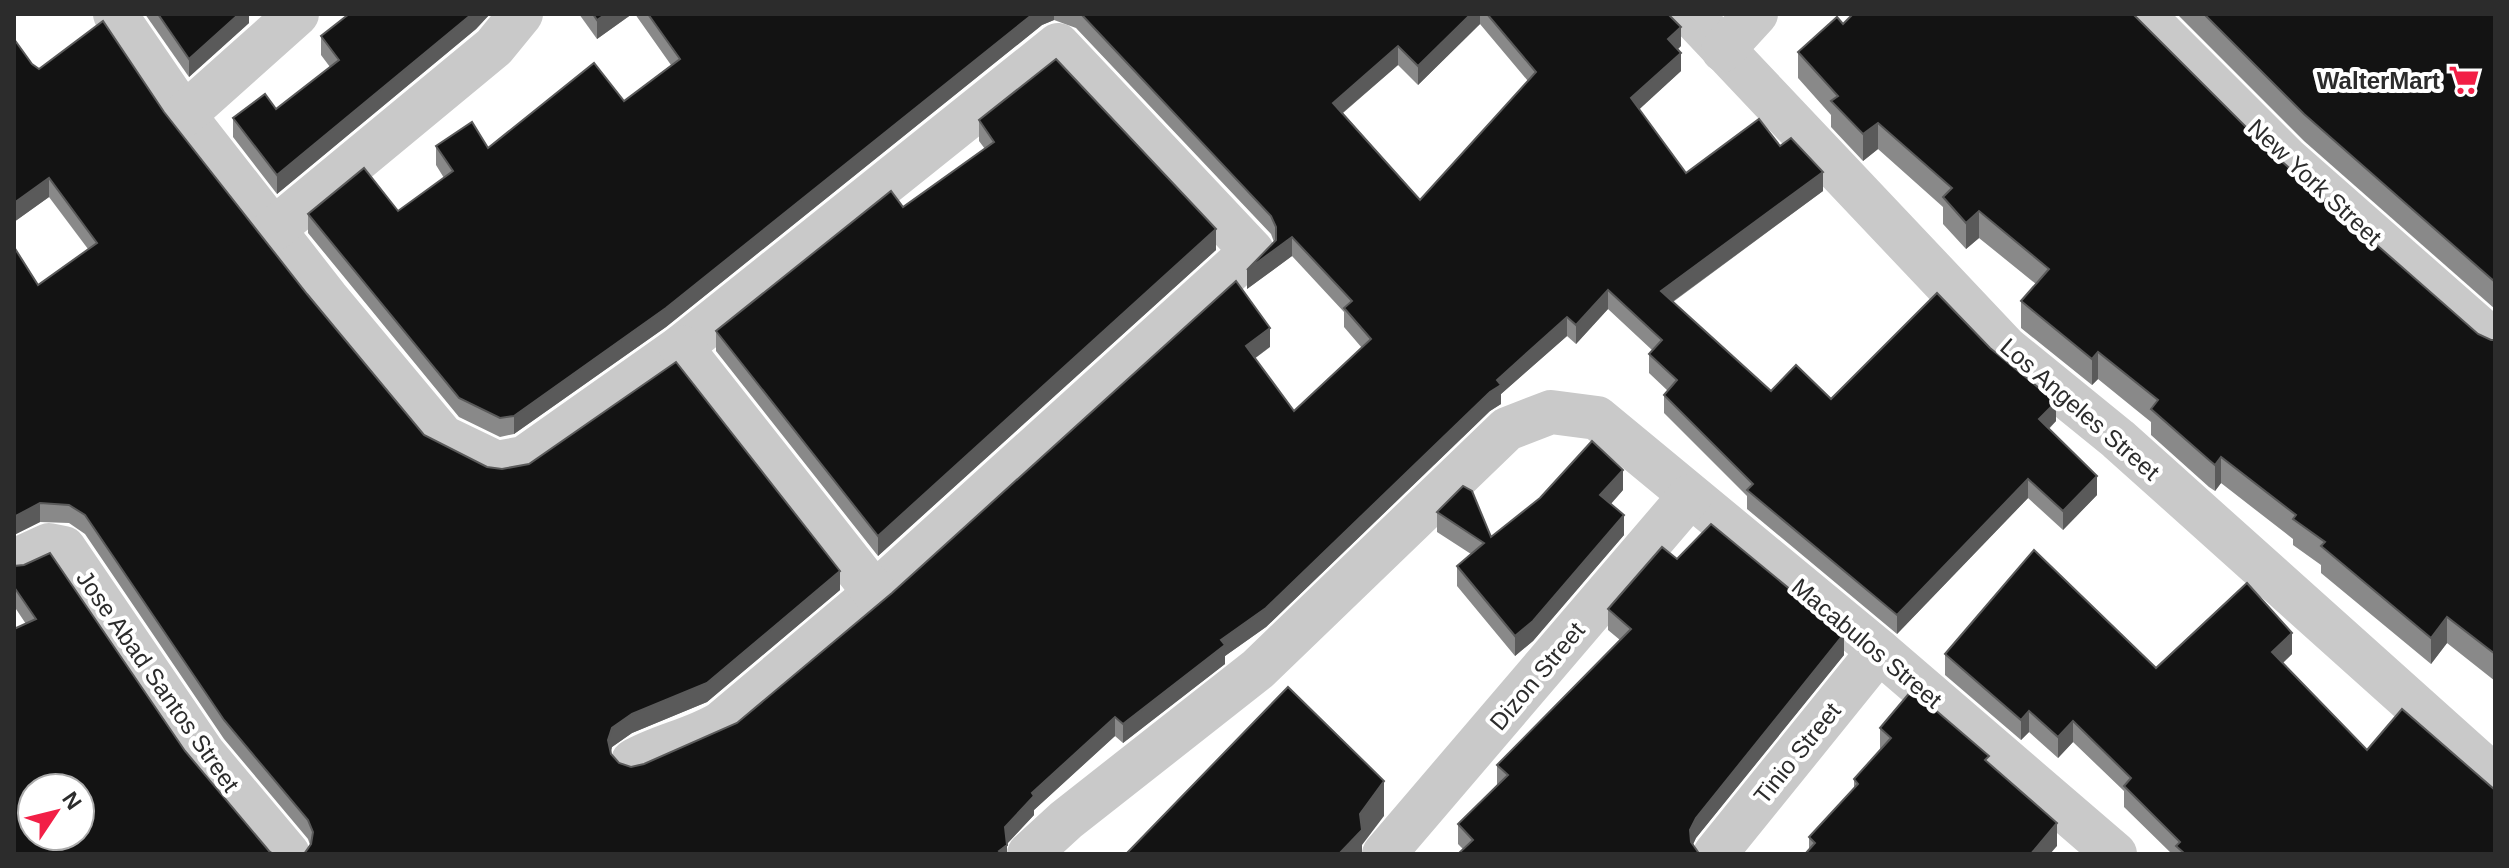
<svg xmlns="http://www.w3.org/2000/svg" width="2509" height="868" font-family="Arial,sans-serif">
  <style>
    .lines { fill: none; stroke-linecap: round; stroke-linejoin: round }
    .minor { stroke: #c9c9c9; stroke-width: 44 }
    .wall { fill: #898989; fill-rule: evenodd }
    .shaded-wall { fill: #5a5a5a }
    .building { fill: #131313; stroke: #5a5a5a; stroke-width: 2; fill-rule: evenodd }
    .labels { text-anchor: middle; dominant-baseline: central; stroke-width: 8; stroke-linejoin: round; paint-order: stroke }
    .poi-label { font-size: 24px; font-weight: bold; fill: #2c2c2c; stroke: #fff; text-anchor: end }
    .street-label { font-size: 24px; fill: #2c2c2c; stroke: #fff }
  </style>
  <rect width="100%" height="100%" fill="#fff"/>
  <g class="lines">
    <!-- minor -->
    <g class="minor">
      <path d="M115,14L184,115L327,298L443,437L497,463L524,458L681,347L1058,45L1252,251L875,593L721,723C693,740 661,745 633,761"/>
      <path d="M1690,14L2006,348L2118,439L2495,777"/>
      <path d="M2142,14L2287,159L2495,342"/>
      <path d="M1723,50L1756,14"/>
      <path d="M184,115L297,14"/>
      <path d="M274,229L494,47L521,14"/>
      <path d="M681,347L875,593"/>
      <path d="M14,561L49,545L64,548L204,754L288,854"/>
      <path d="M1029,854L1066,820L1258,669L1507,429L1551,412L1597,418L1879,651L2115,854"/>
      <path d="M1384,854L1690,496"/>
      <path d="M1715,854L1879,651"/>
    </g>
  </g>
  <!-- wall -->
  <g class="wall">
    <path d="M145,14H249V23L189,77Z"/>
    <path d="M348,14H490L476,29L277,194L233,137V118L276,109L330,67L321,55V36Z"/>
    <path d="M579,14H632L597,39Z"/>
    <path d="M635,14H1668L1681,46L1678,49L1681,71L1639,109L1686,173L1780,146L1823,191L1673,302L1771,391L1831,399L2056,421L2049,429L2097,495L2063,530L2028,498L1897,634L1747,509V496L1664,413V395L1668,391L1649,373V354L1652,350L1608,309L1576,344L1567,336L1501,394V404L1490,411L1266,627L1225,656V664L1123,743L1115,736L1034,810V815L1007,844V854L310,845L308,839L224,739L85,534L69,523L40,522L14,535V247L38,285L88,249L49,197L14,222V39L32,64L39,69L164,112L307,294L424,435L487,467L840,590L707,702L632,733L612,747L611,754L619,763L631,767L644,764L737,723L1270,347L1255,358L1294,411L1362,348L1344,327V312L1292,256L1247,289L1274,242L1271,234L1076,28L1054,20L1042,25L666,327L514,434L500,437L459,417L308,233V214L398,211L444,178L436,165V146L488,148L624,101L671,65ZM1480,24L1528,81L1420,200L1343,113L1398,65L1418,85Z"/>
    <path d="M2177,14H2495V309L2304,141Z"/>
    <path d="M1843,24L2270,151L2478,334L2491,340H2495V681L2447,643L2431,664L2321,573V565L2293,545V539L2221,483L2215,491L2209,487L2151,435V422L2098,379L2092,385L2021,328V301L2036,284L1979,238L1966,249L1943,224V207L1878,149L1863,161L1831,127V115L1798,78V52Z"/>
    <path d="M979,120L1216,250L878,556L716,351V331L903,207L985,149L979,141Z"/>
    <path d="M1623,490L1611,504L1624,535L1533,641L1515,656L1457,586V566L1471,554L1437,532V512L1491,537Z"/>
    <path d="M1677,559L1844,655L1696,838L1693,844L1698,854L1463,849L1458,844V824L1497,785V765L1620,640L1608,630V609Z"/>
    <path d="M14,566L185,751L269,851L14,854L26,624L14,606Z"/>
    <path d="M1945,654L2156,668L2292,654L2283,663L2367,750L2495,854H2172L2124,807V791L2073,742L2058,758L2029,732L2021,740L1945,675Z"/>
    <path d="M1880,728L1989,764L2057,846L1809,850V837L1854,789V779L1880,750Z"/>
  </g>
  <!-- shaded-wall -->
  <g class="shaded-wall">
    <path d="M239,14H249V23L189,77V59Z"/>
    <path d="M472,14H490L476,29L277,194V175Z"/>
    <path d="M606,14H632L597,39V20Z"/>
    <path d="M1033,14H1054V20L1042,25L666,327L514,434V416Z"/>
    <path d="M1471,14H1480V24L1418,85V66Z"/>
    <path d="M1681,27V46L1668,58V39Z"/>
    <path d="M1398,46V65L1333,121V103Z"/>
    <path d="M1681,53V71L1631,117V98Z"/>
    <path d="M1878,123V149L1863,161V134Z"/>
    <path d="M1823,172V191L1661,310V291Z"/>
    <path d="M49,178V197L14,222V203Z"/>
    <path d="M1979,211V238L1966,249V223Z"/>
    <path d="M1216,229V250L878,556V536Z"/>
    <path d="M1292,237V256L1247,289V270Z"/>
    <path d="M1608,290V309L1576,344V325Z"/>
    <path d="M1567,317V336L1501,394V404L1490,411L1266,627L1225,656V664L1123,743V724L1497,380Z"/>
    <path d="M1270,328V347L1246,365V346Z"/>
    <path d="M2098,352V379L2092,385V359Z"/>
    <path d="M2056,402V421L2039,438V419Z"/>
    <path d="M2221,457V483L2215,491V465Z"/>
    <path d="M1623,470V490L1600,516V495Z"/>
    <path d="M2097,476V495L2063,530V511Z"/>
    <path d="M2028,479V498L1897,634V615Z"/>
    <path d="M40,503V522L14,535V517Z"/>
    <path d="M1624,515V535L1533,641L1515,656V636Z"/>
    <path d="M840,571V590L707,702L632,733L612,747L608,759V740L612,728Z"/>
    <path d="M2447,617V643L2431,664V638Z"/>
    <path d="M2292,633V654L2272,673V652Z"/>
    <path d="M1844,634V655L1696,838L1690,851V830L1696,818Z"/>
    <path d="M2029,711V732L2021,740V720Z"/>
    <path d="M1115,717V736L1034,810V815L1005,846V827L1032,793Z"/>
    <path d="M2073,721V742L2058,758V737Z"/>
    <path d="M1384,781V816L1362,845V854H1339L1360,814Z"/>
    <path d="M2057,823V846L2050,854H2031Z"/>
    <path d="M1007,845V854H999V851Z"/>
  </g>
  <!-- building -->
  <g class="building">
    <path d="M158,14H239L189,59Z"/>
    <path d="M349,14H472L277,175L233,118L265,94L276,109L339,60L321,36Z"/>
    <path d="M593,14H606L597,20Z"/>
    <path d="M648,14H1033L666,308L514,416L500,418L459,398L308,214L364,168L398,211L453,171L436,146L472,122L488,148L594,63L624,101L680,59Z"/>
    <path d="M1081,14H1471L1418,66L1398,46L1333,103L1420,200L1536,72L1487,14H1668L1681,27L1668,39L1681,53L1631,98L1686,173L1759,119L1780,146L1791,138L1823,172L1661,291L1771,391L1796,365L1831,399L1937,293L1990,348L2056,402L2039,419L2097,476L2063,511L2028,479L1897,615L1747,490L1753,484L1664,395L1677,380L1649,354L1662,340L1608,290L1576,325L1567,317L1497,380L1501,385L1490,392L1266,608L1221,640L1225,645L1123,724L1115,717L1032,793L1034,796L1005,827L1007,845L999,851L1002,854H304L311,844L313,832L308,820L224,720L85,515L69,505L40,503L14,517V247L38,285L97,243L49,178L14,203V39L32,64L39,69L103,21L164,112L307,294L424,435L487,467L502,469L529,464L676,362L840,571L707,683L632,714L612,728L608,740L611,754L619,763L631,767L644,764L737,723L892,593L1236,281L1270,328L1246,346L1294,411L1371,339L1344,308L1352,301L1292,237L1247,270L1276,240V227L1271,216Z"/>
    <path d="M1853,14H2133L2270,151L2478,334L2491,340H2495V654L2447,617L2431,638L2321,546L2325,542L2293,519L2296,515L2221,457L2215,465L2209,460L2151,409L2158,400L2098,352L2092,359L2021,301L2049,269L1979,211L1966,223L1943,197L1952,188L1878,123L1863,134L1831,101L1838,96L1798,52L1837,17L1843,24Z"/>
    <path d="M2204,14H2495V282L2304,114Z"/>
    <path d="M1056,59L1216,229L878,536L716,331L891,191L903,207L994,142L979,120Z"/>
    <path d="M1592,441L1623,470L1600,495L1624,515L1533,621L1515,636L1457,566L1484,543L1437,512L1463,486L1472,491L1491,537L1540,498Z"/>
    <path d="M1711,524L1844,634L1696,818L1690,830L1691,842L1698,852L1697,854H1458L1473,840L1458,824L1508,775L1497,765L1631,629L1608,609L1662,547L1677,559Z"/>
    <path d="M2034,550L2156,668L2247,583L2292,633L2272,652L2367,750L2402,709L2495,790V854H2185L2176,846L2180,842L2124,786L2131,778L2073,721L2058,737L2029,711L2021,720L1945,654Z"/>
    <path d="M50,553L185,751L269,851L273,854H14V629L36,619L14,587V566L24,565ZM32,788H80V836H32Z"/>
    <path d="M1288,687L1384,781L1360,814L1362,830L1339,854H1126Z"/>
    <path d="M1912,690L1989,756L1985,760L2057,823L2031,854H1805L1815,843L1809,837L1858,784L1854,779L1891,738L1880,728Z"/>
  </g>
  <!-- icons -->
  <defs>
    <g id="supermarket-bare" transform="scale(2.4)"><path d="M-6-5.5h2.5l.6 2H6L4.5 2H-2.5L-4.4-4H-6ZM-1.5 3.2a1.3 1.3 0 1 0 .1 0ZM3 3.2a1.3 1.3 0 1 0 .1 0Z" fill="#f21f46" stroke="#fff" stroke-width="2.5" paint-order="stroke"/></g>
  </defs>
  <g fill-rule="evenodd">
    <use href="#supermarket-bare" x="2464" y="80"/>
  </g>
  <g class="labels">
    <!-- poi labels -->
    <g class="poi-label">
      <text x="2440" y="80">WalterMart</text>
    </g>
    <!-- street labels -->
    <g class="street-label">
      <text transform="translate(2315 182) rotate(43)">New York Street</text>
      <text transform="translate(2080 409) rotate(41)">Los Angeles Street</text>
      <text transform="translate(1867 643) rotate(40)">Macabulos Street</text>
      <text transform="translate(1537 676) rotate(-50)">Dizon Street</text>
      <text transform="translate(158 681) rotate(55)">Jose Abad Santos Street</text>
      <text transform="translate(1797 753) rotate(-51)">Tinio Street</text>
    </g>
  </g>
  <!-- border -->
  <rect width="2509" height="868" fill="none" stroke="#2c2c2c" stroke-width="32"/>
  <!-- north arrow -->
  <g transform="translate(56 812) rotate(55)"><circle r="38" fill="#ffffff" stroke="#ababab" stroke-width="2"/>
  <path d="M0-6L14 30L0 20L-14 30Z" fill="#f21f46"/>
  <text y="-12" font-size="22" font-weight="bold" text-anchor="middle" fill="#2c2c2c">N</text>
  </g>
</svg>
